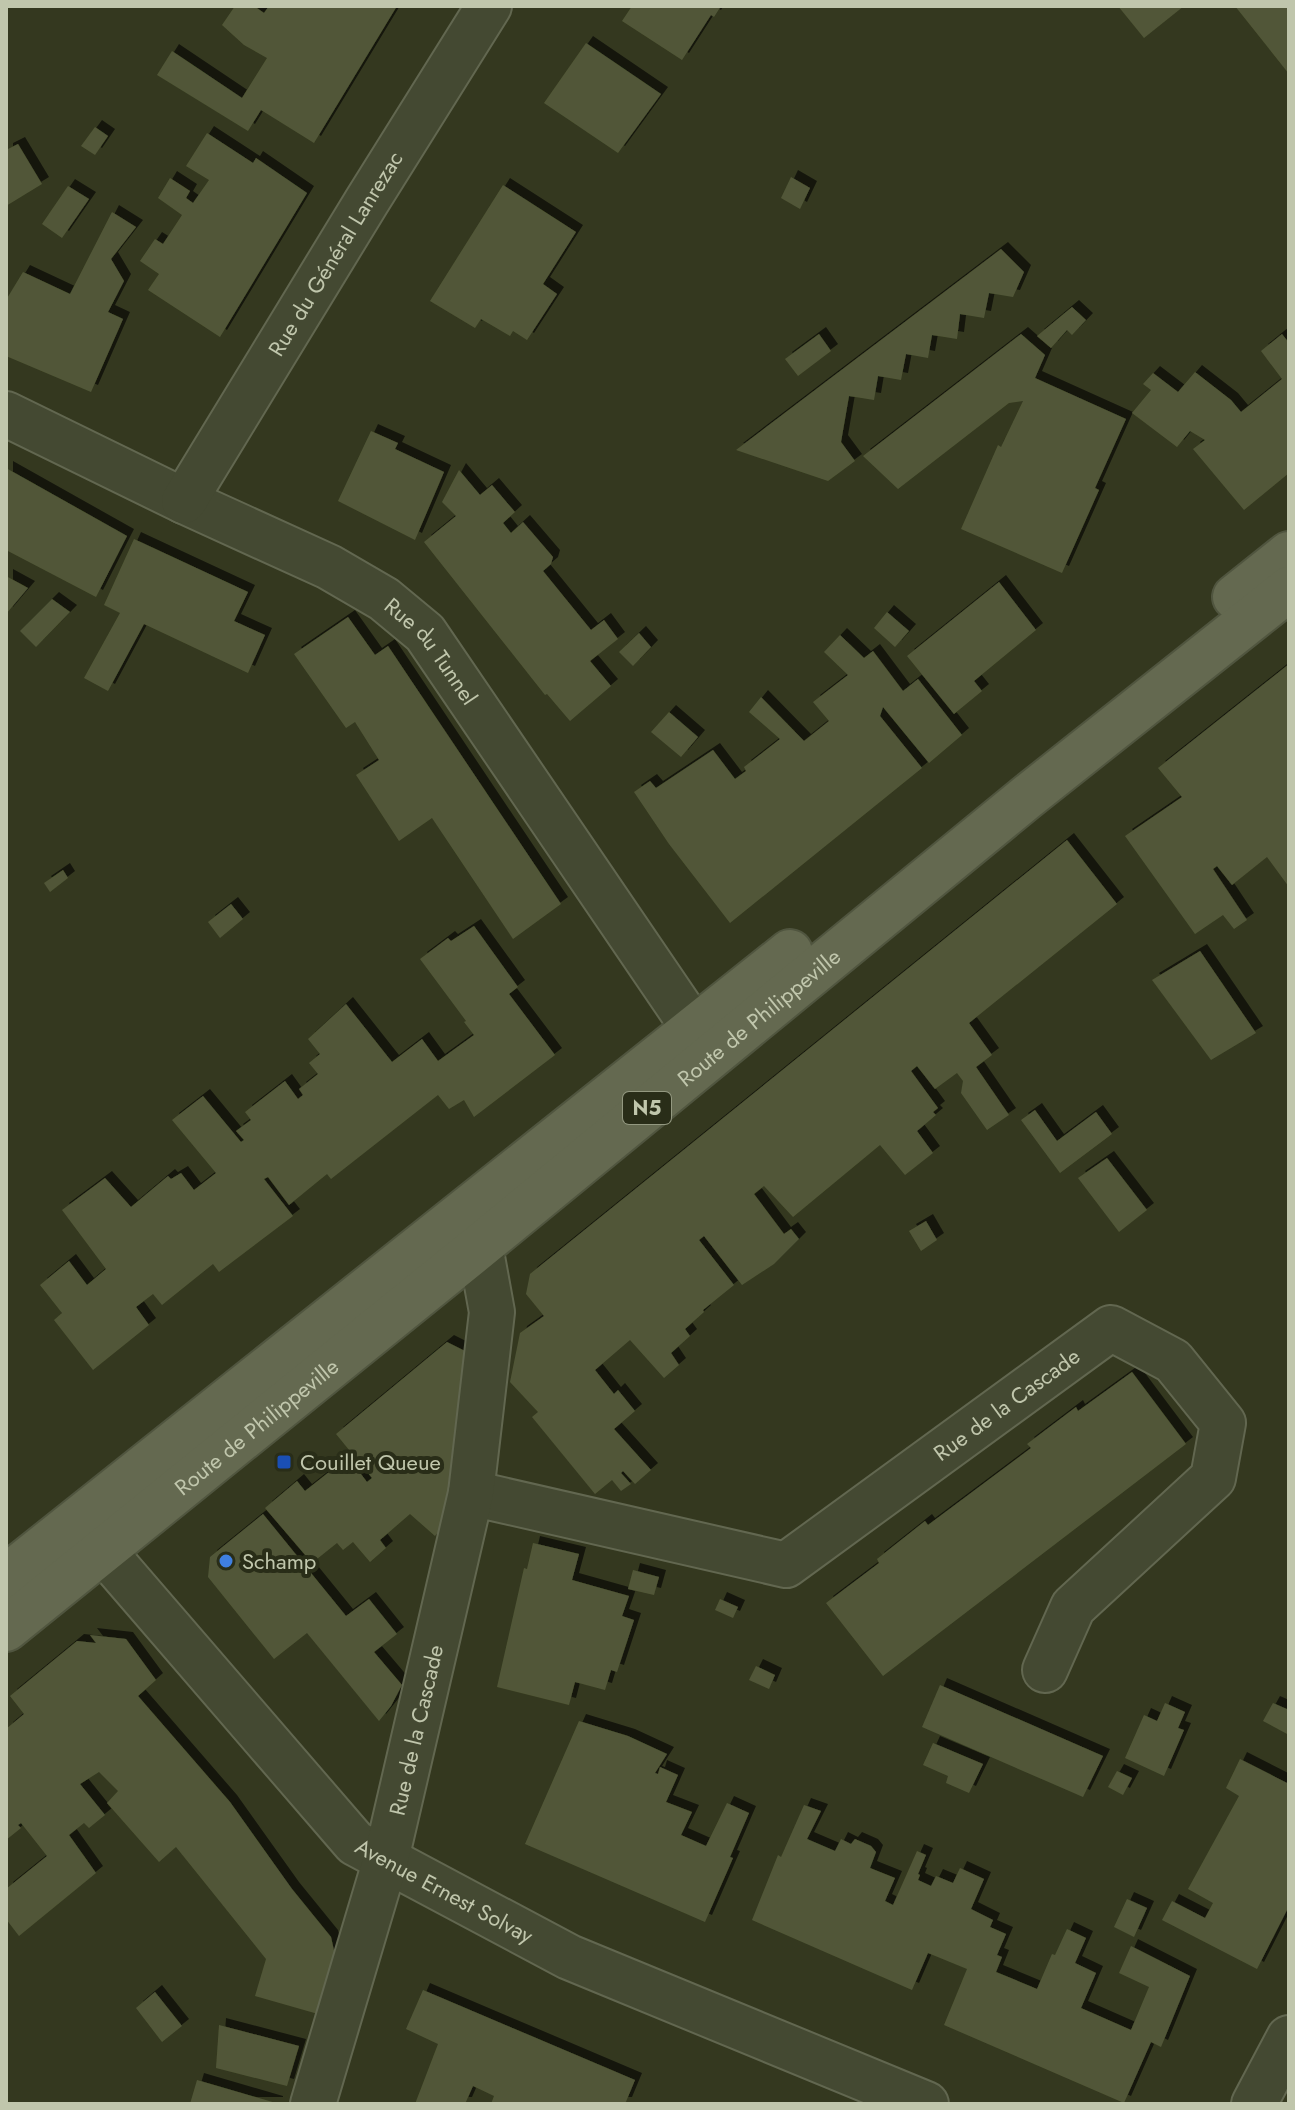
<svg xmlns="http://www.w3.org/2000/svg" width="1295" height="2110" font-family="Jost,sans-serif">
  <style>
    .building { fill: #515737; filter: url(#shadow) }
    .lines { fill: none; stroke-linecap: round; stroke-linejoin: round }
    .minor-casing { stroke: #626750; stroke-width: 48 }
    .major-casing { stroke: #50553f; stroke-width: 48 }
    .minor { stroke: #444932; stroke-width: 44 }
    .major { stroke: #646950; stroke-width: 44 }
    .transit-dot { fill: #1a4fb4; stroke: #292d18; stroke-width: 3 }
    .shop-dot { fill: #3f7fe0; stroke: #292d18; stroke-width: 3 }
    .labels { text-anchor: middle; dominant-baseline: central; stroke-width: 8; stroke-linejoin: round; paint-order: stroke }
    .shield { fill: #292d18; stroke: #939880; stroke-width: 2 }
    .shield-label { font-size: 20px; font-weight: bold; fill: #c0c6ac }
    .street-label { font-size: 22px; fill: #c0c6ac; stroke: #292d18 }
    .poi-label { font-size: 22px; fill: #c0c6ac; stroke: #292d18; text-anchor: start }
  </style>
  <defs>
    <filter id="shadow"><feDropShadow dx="7" dy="-7" stdDeviation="0" flood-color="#0009"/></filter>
  </defs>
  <rect width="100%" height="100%" fill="#34381f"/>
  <!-- building -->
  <g class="building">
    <path d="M235,6H254L264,13L269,6H397L314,143L261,110L248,131L157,75L172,51L242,98L267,58L244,45L222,25Z"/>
    <path d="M632,6H721L714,17L711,15L682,60L622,21Z"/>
    <path d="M1118,6H1184L1144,38Z"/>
    <path d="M1235,6H1289V74Z"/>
    <path d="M586,43L661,94L618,153L544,103Z"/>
    <path d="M95,127L108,136L95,155L81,146Z"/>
    <path d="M207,133L253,163L256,158L307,193L220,337L148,290L159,274L140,261L155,239L163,244L182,215L158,198L170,178L190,191L186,198L193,203L209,180L186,166Z"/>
    <path d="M18,144L42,184L6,206V150Z"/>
    <path d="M791,177L810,188L800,209L781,198Z"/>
    <path d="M503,185L576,232L543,284L557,294L527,340L513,331L510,336L481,319L475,328L430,301Z"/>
    <path d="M68,186L89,199L62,238L42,224Z"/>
    <path d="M112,212L136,227L111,259L124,281L108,312L123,319L91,392L6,356V300L23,272L70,294Z"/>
    <path d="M1001,249L1024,272L1013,297L989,293L984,318L960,314L957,339L932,335L928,358L906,354L901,380L878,376L874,400L849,396L841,442L855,461L828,481L736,450Z"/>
    <path d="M1072,307L1086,320L1072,335L1067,330L1051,348L1037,336Z"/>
    <path d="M819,334L831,351L798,376L785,359Z"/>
    <path d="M1021,334L1045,355L1035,378L1126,419L1095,488L1099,490L1062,573L961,529L998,445L1001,447L1023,401L1009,403L898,489L863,456Z"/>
    <path d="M1282,334L1289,343V473L1244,510L1193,449L1205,440L1190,431L1177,447L1132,413L1151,390L1143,384L1153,373L1178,392L1195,372L1231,400L1241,412L1282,379L1261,351Z"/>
    <path d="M371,431L398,443L395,449L444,472L415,540L338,501Z"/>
    <path d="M6,468L127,536L96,597L6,550Z"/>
    <path d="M459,470L480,495L492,485L515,512L503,523L511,533L523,522L553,557L551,564L543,571L591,630L604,620L618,639L590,661L611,686L570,721L547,694L545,695L424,542L456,516L442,502Z"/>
    <path d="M134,539L248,592L234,621L265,635L248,673L144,624L108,691L84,678L120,613L104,605Z"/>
    <path d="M6,576L28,588L6,614Z"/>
    <path d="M999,582L1036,630L974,681L982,691L954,714L907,656Z"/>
    <path d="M52,599L70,612L36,647L20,631Z"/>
    <path d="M887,612L909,631L895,647L874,628Z"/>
    <path d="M348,617L375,655L388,646L561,904L513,939L432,818L399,841L356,775L379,760L355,722L346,728L294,654Z"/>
    <path d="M639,633L651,647L633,666L619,652Z"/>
    <path d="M840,635L864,658L873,651L903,691L918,679L962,735L929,763L883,707L880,716L922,768L730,923L669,844L634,792L650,781L656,788L713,750L735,779L746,771L744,767L780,739L749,712L761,697L804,741L829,721L813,702L848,675L824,652Z"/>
    <path d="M1289,664V887L1267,857L1232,885L1217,866L1213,869L1247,920L1234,929L1223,915L1195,934L1125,836L1182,797L1158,768Z"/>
    <path d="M669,712L698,737L681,757L651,732Z"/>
    <path d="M1067,840L1117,904L969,1023L992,1055L976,1067L1009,1115L987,1130L961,1093L963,1081L957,1073L935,1089L917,1066L911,1071L938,1108L933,1112L936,1115L917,1131L933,1153L905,1175L880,1145L793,1217L764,1186L754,1194L784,1234L791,1229L799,1239L774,1264L742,1285L704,1236L699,1240L734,1285L703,1310L704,1312L685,1329L690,1336L671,1353L679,1365L664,1378L630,1340L595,1370L614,1394L618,1390L635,1411L614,1429L651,1470L635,1484L623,1471L621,1473L631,1484L621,1491L612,1480L595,1494L532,1417L538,1412L510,1382L520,1333L544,1316L526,1294L530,1274Z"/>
    <path d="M63,870L68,878L50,892L44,883Z"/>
    <path d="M231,904L243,919L220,938L208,922Z"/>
    <path d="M474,926L518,987L509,994L555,1055L474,1117L464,1100L449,1109L438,1095L331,1179L327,1174L289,1205L268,1177L264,1179L293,1216L219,1272L213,1264L162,1305L153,1294L136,1307L149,1325L93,1370L54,1320L62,1313L40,1285L69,1261L87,1285L106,1269L62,1210L105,1178L131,1207L168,1176L171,1179L181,1173L194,1190L216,1173L172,1120L203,1096L241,1142L244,1140L236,1131L251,1120L245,1112L285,1081L298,1099L303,1095L299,1089L318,1074L309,1063L320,1054L308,1039L346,1004L392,1062L422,1039L438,1061L474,1035L464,1022L466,1021L420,959L448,938L451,941Z"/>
    <path d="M1200,951L1256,1033L1211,1060L1152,980Z"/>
    <path d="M1035,1110L1057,1141L1096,1112L1112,1134L1060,1173L1021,1120Z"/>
    <path d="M1107,1158L1147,1210L1119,1232L1078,1178Z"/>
    <path d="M926,1221L937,1240L921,1251L909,1231Z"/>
    <path d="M447,1342L467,1352L446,1523L435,1536L410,1514L380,1540L386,1548L370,1562L353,1542L343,1550L337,1543L312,1563L265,1508L297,1481L305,1491L348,1457L367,1482L372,1478L336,1434Z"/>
    <path d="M1132,1372L1186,1444L883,1676L826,1603L879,1563L877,1559L925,1521L928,1525L1031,1448L1027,1444L1076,1407L1078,1411Z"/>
    <path d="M263,1514L346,1616L369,1599L397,1634L374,1652L402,1685L391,1706L379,1721L307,1633L274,1659L208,1577L210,1557Z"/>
    <path d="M533,1543L579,1554L572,1580L629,1596L622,1616L634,1620L617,1672L611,1670L605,1690L575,1682L569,1705L497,1687L524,1568L527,1569Z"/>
    <path d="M633,1570L659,1577L654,1595L628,1589Z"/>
    <path d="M720,1599L738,1607L733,1618L715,1610Z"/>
    <path d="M90,1635L126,1639L156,1680L138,1696L230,1802L292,1889L331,1937L335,1955L318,2014L255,1996L266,1959L176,1847L159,1862L107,1803L118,1791L99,1772L80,1784L105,1815L89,1828L84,1823L69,1835L96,1873L19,1936L6,1919V1889L47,1856L21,1823L18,1825L21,1828L6,1840V1729L24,1714L10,1696L77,1641L96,1643Z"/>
    <path d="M756,1666L775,1675L769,1689L749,1680Z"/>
    <path d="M940,1685L1103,1756L1083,1797L922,1727Z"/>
    <path d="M1165,1703L1185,1712L1178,1728L1184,1730L1164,1776L1125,1758L1144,1715L1157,1721Z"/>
    <path d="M1273,1703L1289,1710V1735L1263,1721Z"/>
    <path d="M579,1721L628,1736L667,1754L655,1773L658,1774L660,1767L678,1775L666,1802L692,1812L681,1835L706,1846L727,1803L749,1813L730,1857L733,1858L705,1922L525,1844Z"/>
    <path d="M933,1743L983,1764L969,1793L946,1783L948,1776L923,1765Z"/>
    <path d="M1240,1759L1289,1784V1906L1257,1969L1162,1920L1172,1901L1205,1918L1213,1903L1188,1889L1239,1796L1226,1788Z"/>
    <path d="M1117,1771L1132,1778L1123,1795L1108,1787Z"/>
    <path d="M804,1805L821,1811L807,1839L835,1851L841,1839L851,1844L855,1839L871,1846L876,1852L870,1868L895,1878L885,1901L893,1905L917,1851L926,1855L918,1874L920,1875L918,1880L931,1886L936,1876L953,1883L960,1868L984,1879L971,1909L993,1920L990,1927L1006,1934L997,1955L1002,1957L996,1972L1037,1989L1052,1954L1055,1955L1067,1929L1086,1938L1075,1963L1096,1973L1081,2008L1131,2030L1149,1987L1119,1973L1131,1946L1190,1976L1161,2047L1151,2042L1124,2103L944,2025L967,1969L928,1953L912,1990L752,1920L778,1855L781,1857Z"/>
    <path d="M1127,1899L1147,1908L1134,1937L1114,1927Z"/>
    <path d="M423,1990L635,2080L625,2104H491L494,2096L473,2086L465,2104H415L438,2044L406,2029Z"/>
    <path d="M155,1992L182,2026L162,2042L136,2008Z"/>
    <path d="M219,2025L299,2046L287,2086L216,2068Z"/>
    <path d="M197,2080L276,2103V2104H190Z"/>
  </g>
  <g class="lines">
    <!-- minor casing -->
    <g class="minor-casing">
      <g id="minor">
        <path id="s1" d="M6,414L184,501L329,567L384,599L425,633L712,1055"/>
        <path id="s2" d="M184,501L367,201L489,6"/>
        <path id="s3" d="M471,1493L786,1565L1111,1328L1173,1361L1223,1423L1213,1478L1073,1607L1045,1670"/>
        <path id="s4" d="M79,1523L355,1843L569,1957L926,2104"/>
        <path id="s5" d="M313,2104L386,1859L471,1493L492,1312L480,1246L452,1224"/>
        <path d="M1254,2104L1289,2038"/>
      </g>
    </g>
    <!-- major casing -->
    <g class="major-casing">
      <g id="major">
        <path d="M1235,597L1289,554"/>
        <path d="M6,1577L790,952"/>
        <path id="s6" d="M6,1629L480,1246L1027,797L1289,589"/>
      </g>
    </g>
    <!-- minor -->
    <use href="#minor" class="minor"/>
    <!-- major -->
    <use href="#major" class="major"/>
  </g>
  <!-- markers -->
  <rect class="transit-dot" x="276" y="1454" width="16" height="16" rx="4"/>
  <circle class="shop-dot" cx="226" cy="1561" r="8"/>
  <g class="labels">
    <!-- shield labels -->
    <rect class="shield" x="623" y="1092" width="48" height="32" rx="6"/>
    <g class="shield-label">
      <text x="647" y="1108">N5</text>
    </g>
    <!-- street labels -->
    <g class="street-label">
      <text stroke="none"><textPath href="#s2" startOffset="290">Rue du Général Lanrezac</textPath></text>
      <text stroke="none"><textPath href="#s1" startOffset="492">Rue du Tunnel</textPath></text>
      <text stroke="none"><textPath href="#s6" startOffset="970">Route de Philippeville</textPath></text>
      <text stroke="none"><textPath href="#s3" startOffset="596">Rue de la Cascade</textPath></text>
      <text stroke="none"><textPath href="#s6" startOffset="322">Route de Philippeville</textPath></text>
      <text stroke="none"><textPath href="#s5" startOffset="388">Rue de la Cascade</textPath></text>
      <text stroke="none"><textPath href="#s4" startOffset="524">Avenue Ernest Solvay</textPath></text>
    </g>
    <!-- poi labels -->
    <g class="poi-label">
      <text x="300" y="1462">Couillet Queue</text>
      <text x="242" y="1561">Schamp</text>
    </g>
  </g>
  <!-- border -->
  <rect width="1295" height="2110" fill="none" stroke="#c0c6ac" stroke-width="16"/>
</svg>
